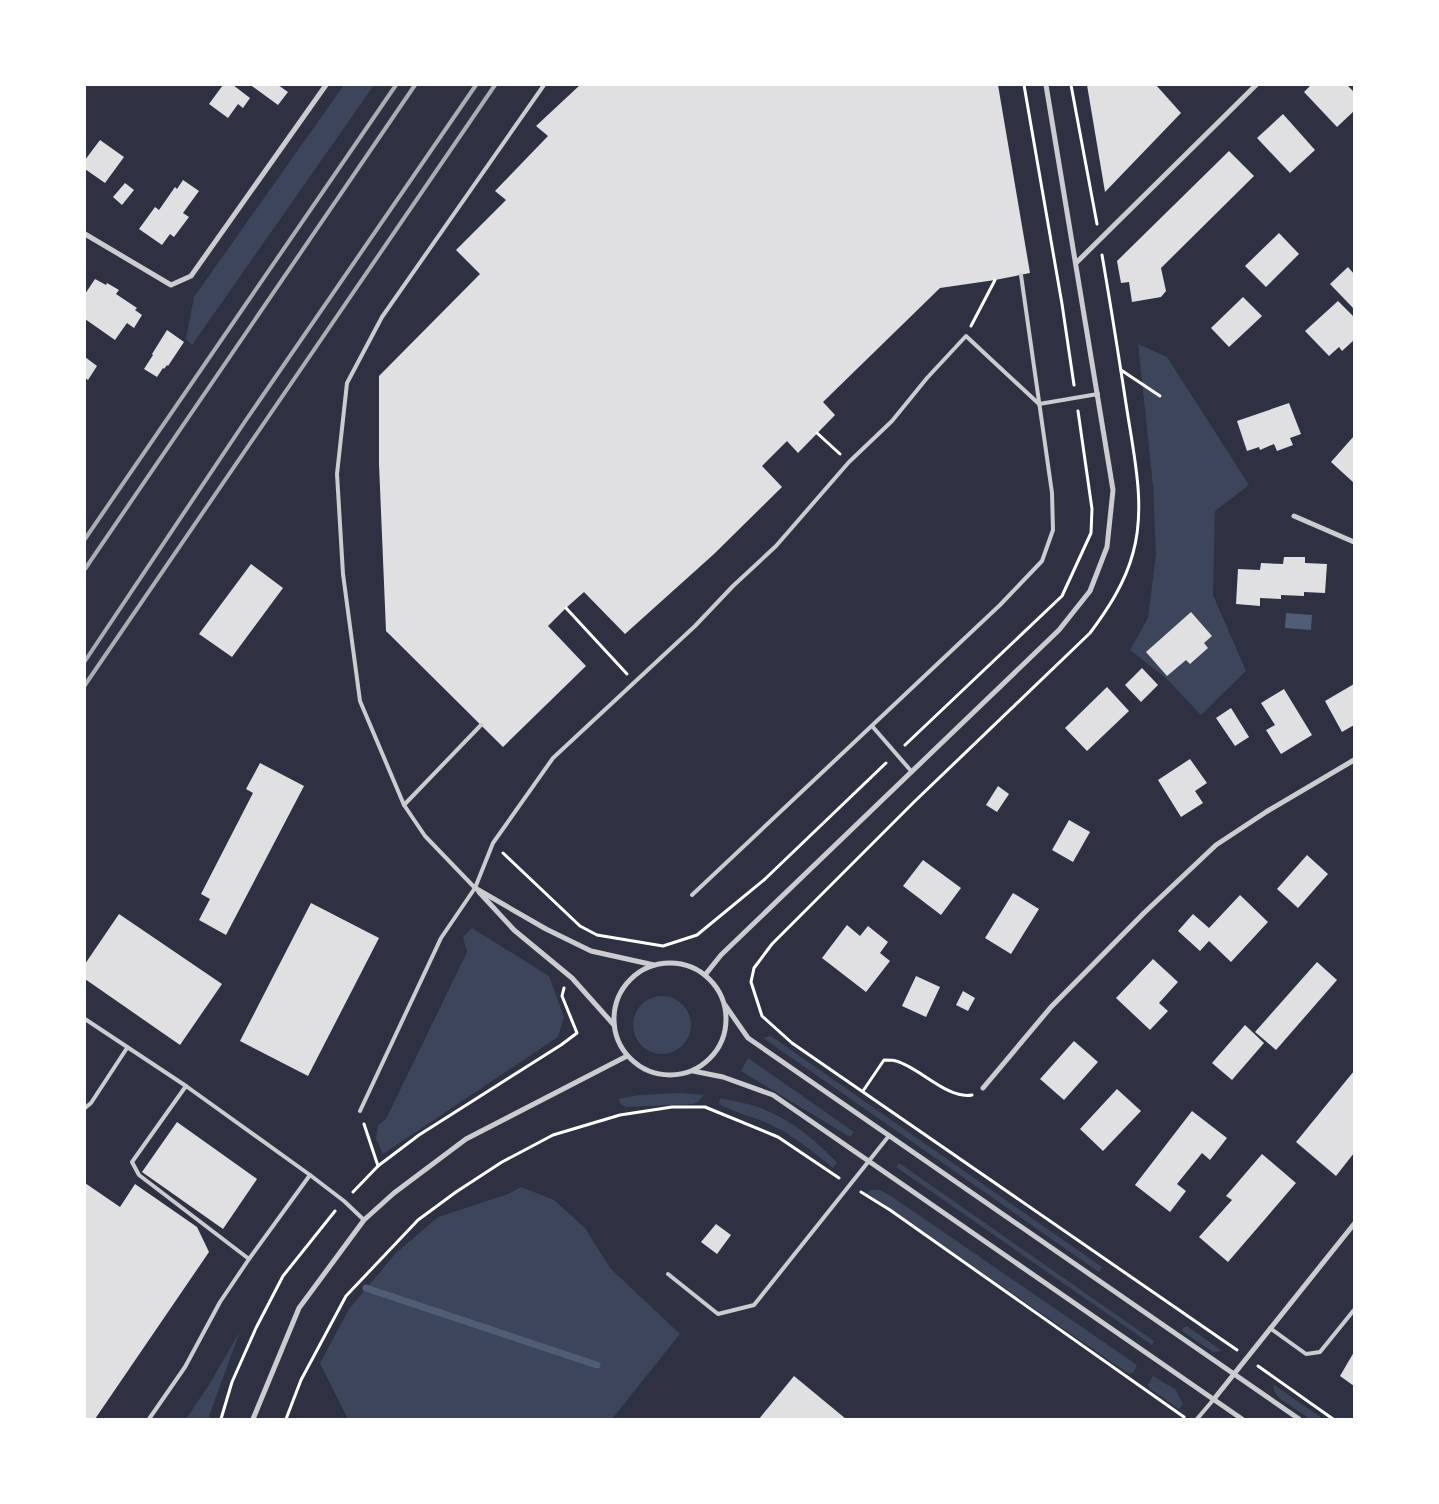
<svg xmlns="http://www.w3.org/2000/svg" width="1439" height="1504" font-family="Poppins,sans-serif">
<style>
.green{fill:#3c4559}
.water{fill:#4f5d75}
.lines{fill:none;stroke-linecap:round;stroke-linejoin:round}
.stream{stroke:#4f5d75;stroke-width:7}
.building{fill:#e0e0e3}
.path{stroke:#fff;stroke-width:3}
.service{stroke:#caccd0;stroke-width:4}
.minor{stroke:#caccd0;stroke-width:5}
.rail{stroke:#abadb3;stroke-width:4}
</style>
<rect width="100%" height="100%" fill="#2d3142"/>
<g class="green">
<polygon points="344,85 374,85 192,345 186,339 194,297"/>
<polygon points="1138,344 1167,357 1249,485 1215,511 1213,595 1246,671 1201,715 1167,679 1130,650 1148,618 1156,554 1153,486"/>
<polygon points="472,928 549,976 564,1017 558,1037 383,1154 376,1139 378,1125 386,1119 467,952 463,937"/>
<circle cx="662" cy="1025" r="29"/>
<polygon points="771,1036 1102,1267 1099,1272 763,1038"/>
<polygon points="748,1058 854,1132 850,1137 741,1071"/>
<polygon points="681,1093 704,1095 698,1102 693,1104 625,1107 621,1104 618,1099 639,1095"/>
<path d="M720,1098C733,1101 746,1103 758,1107C789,1118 815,1139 837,1163L833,1168C814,1153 795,1136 773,1126C755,1117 736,1113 719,1104Z"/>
<polygon points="899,1163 1154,1341 1152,1345 896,1167"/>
<polygon points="521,1187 554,1200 585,1228 610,1268 680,1334 612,1419 348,1419 320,1363 349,1309 396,1253 438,1217 508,1194"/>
<polygon points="871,1190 879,1190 891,1196 1137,1365 1134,1372 1129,1374 867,1193"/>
<polygon points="1187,1326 1222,1351 1213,1352 1182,1331 1183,1328"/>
<polygon points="240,1331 208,1419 186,1419 209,1385"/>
<polygon points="1153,1376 1176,1390 1183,1404 1179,1409 1149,1388 1148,1385"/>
<polygon points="1273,1384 1323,1419 1310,1419 1279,1398 1274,1391"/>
</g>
<polygon class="water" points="1286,613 1312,615 1311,630 1285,628"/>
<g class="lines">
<polyline class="stream" points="366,1288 597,1365"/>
</g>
<g class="building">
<polygon points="223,85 233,85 250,98 243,108 238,104 228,118 209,104"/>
<polygon points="253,85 278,85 288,92 278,105 252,86"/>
<polygon points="580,85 998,85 1030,273 995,280 940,288 823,402 835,415 798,453 787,441 762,466 782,487 714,554 625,634 584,592 566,608 548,626 586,666 503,747 386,631 379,464 379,376 480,274 456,250 506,200 495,191 548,136 536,126"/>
<polygon points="1087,85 1156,85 1181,113 1105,192"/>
<polygon points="1311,85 1347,85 1354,92 1354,111 1337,127 1304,92"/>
<polygon points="1283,114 1315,150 1290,173 1257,138"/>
<polygon points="100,140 124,157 105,183 85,169 85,160"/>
<polygon points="1229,151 1254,176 1161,268 1166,291 1161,297 1132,302 1129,282 1121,283 1117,261"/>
<polygon points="183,180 199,191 183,213 189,217 174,237 170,234 162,245 139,229 155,207 159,210 175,187 177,189"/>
<polygon points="125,183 134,190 122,205 113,197"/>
<polygon points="1279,233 1299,254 1266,287 1245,266"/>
<polygon points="1348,267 1354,274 1354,309 1330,284"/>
<polygon points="95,279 106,285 107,283 119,290 116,294 137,308 135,310 142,315 134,328 127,323 115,340 85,319 85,294"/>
<polygon points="1243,297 1262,316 1229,347 1211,328"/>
<polygon points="1338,301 1354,317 1354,340 1342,351 1339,347 1329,356 1305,331"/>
<polygon points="167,330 184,342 168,366 167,365 164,369 163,368 157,377 144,369 153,355 152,354"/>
<polygon points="85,357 97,366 88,380 85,378"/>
<polygon points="1289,403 1301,434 1290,438 1293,445 1277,451 1274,444 1260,450 1259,447 1247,451 1237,421"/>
<polygon points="1354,436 1354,483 1331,462"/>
<polygon points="1284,557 1305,557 1305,563 1327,564 1325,593 1304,592 1304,596 1281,595 1281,599 1260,598 1260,606 1236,604 1238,569 1260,570 1261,563 1283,564"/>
<polygon points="251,564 283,588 232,657 199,634"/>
<polygon points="1191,612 1212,636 1204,643 1208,648 1190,664 1186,660 1167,676 1146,652"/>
<polygon points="1142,668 1158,685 1141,702 1125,685"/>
<polygon points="1354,684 1354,725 1342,732 1325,701"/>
<polygon points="1107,687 1129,711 1087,751 1065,728"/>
<polygon points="1284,689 1312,735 1281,754 1266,730 1275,725 1261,703"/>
<polygon points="1231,708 1249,737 1235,746 1216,718"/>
<polygon points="1190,759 1207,783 1195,791 1203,803 1181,817 1158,780"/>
<polygon points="260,763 304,786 226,935 199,920 210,899 201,894 253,793 246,789"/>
<polygon points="998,786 1009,794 997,812 986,805"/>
<polygon points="1069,820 1090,832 1073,862 1052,850"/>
<polygon points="1307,855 1328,874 1298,908 1277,889"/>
<polygon points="923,860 961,888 941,915 903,886"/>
<polygon points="1013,893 1039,909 1011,954 985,938"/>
<polygon points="1240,895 1268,922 1231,962 1209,941 1200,951 1178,931 1193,914 1209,928"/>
<polygon points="311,903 379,938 308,1076 240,1041"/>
<polygon points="119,914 222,984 180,1045 85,979 85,964"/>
<polygon points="847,925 860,936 868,926 888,942 880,953 890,961 866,992 822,958"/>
<polygon points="1153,959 1178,982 1159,1003 1168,1011 1150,1030 1116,998"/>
<polygon points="1317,962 1337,980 1276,1050 1255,1032"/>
<polygon points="916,976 940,987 926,1017 902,1006"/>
<polygon points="963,991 975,998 968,1011 956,1005"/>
<polygon points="1245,1025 1264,1043 1232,1080 1212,1063"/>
<polygon points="1074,1041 1098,1062 1064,1100 1040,1079"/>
<polygon points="1354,1071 1354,1153 1336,1176 1296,1142"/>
<polygon points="1117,1089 1141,1111 1103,1151 1080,1129"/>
<polygon points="1192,1111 1227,1138 1210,1160 1202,1153 1177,1184 1186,1191 1170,1212 1135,1185"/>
<polygon points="177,1122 257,1179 223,1229 142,1172"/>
<polygon points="1262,1154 1296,1183 1228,1262 1199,1237 1232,1200 1226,1196"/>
<polygon points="85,1183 120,1207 135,1184 197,1227 209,1252 95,1419 85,1419"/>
<polygon points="716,1224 731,1235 717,1254 701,1242"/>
<polygon points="1354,1352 1354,1386 1340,1376"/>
<polygon points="794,1376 846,1419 759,1419"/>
</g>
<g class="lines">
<g class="path">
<polyline points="1024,85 1062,304 1074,385"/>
<polyline points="1071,85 1097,224"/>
<path d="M1102,255C1111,307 1119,358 1127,410C1134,456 1146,507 1133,553C1125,583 1108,609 1090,633L914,802L772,944L754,968L751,982L762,1016L792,1043L1237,1350"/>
<polyline points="971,326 995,280"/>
<polyline points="1121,370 1160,396"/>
<polyline points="817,433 840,454"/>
<polyline points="566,608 627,674"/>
<polyline points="905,745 1062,596 1091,533 1092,509 1078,411"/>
<polyline points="503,853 580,926 597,935 663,946 697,935 765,879 886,763"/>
<path d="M863,1091L884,1060C888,1060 893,1060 896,1061C919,1067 948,1100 972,1095"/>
<polyline points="364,1124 378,1166"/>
<polyline points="353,1192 378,1166 419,1135 561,1045 577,1033 562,996 564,988"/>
<polyline points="861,1192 890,1210 1184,1417"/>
<polyline points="1258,1366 1333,1419"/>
<polyline points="221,1419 232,1382 256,1328 283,1276 335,1211"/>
<polyline points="286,1419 301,1380 346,1296 418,1220 456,1192 502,1162 553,1135 620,1115 672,1107 705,1107 778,1137 839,1178"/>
</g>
<g class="service">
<polyline points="872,726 912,772"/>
<polyline points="404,805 481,725"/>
<polyline points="475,888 425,836 404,805 360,701 343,574 337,474 347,383 382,317 544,85"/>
<polyline points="692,895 1000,605 1042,561 1053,530 1052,493 1021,275"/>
<polyline points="85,1019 186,1086 310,1175 344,1201 364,1220"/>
<polyline points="186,1086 132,1162 139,1175 249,1259"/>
<polyline points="85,1108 91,1103 127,1048"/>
<polyline points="360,1111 441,938 475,888 493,843 553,758 695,626 733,586 776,546 849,462 892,421 927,378 966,336 1039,404 1098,394"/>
<polyline points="668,1274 718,1314 754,1305 888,1137"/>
<polyline points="1270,1328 1306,1354 1320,1352 1354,1310"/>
<polyline points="149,1419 185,1367 220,1302 249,1259 310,1175"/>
<polyline points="1197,1419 1214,1399"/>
</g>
<g class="minor">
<polyline points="85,234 171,285 191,276 326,85"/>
<polyline points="1076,263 1256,85"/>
<polyline points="1294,516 1354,542"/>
<polyline points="475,888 546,929 591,951 654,965"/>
<polyline points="479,892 514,930 572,978 614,1025"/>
<circle cx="670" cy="1019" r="56"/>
<polyline points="705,975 721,955 1059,630 1090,591 1107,547 1113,490 1046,85"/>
<polyline points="725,1005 748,1038 1299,1419"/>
<polyline points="693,1071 723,1077 773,1095 1242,1419"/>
<polyline points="983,1088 1051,1007 1144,913 1216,845 1266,812 1354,760"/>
<polyline points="1214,1399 1354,1224"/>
<polyline points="253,1419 299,1308 364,1220 394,1193 466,1139 627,1056"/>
</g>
<g class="rail">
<polyline points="85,539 396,85"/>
<polyline points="85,569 415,85"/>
<polyline points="85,661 246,420 476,85"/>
<polyline points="85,685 495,85"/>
</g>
</g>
<rect width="1439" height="1504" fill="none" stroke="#ffffff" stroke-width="172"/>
</svg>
